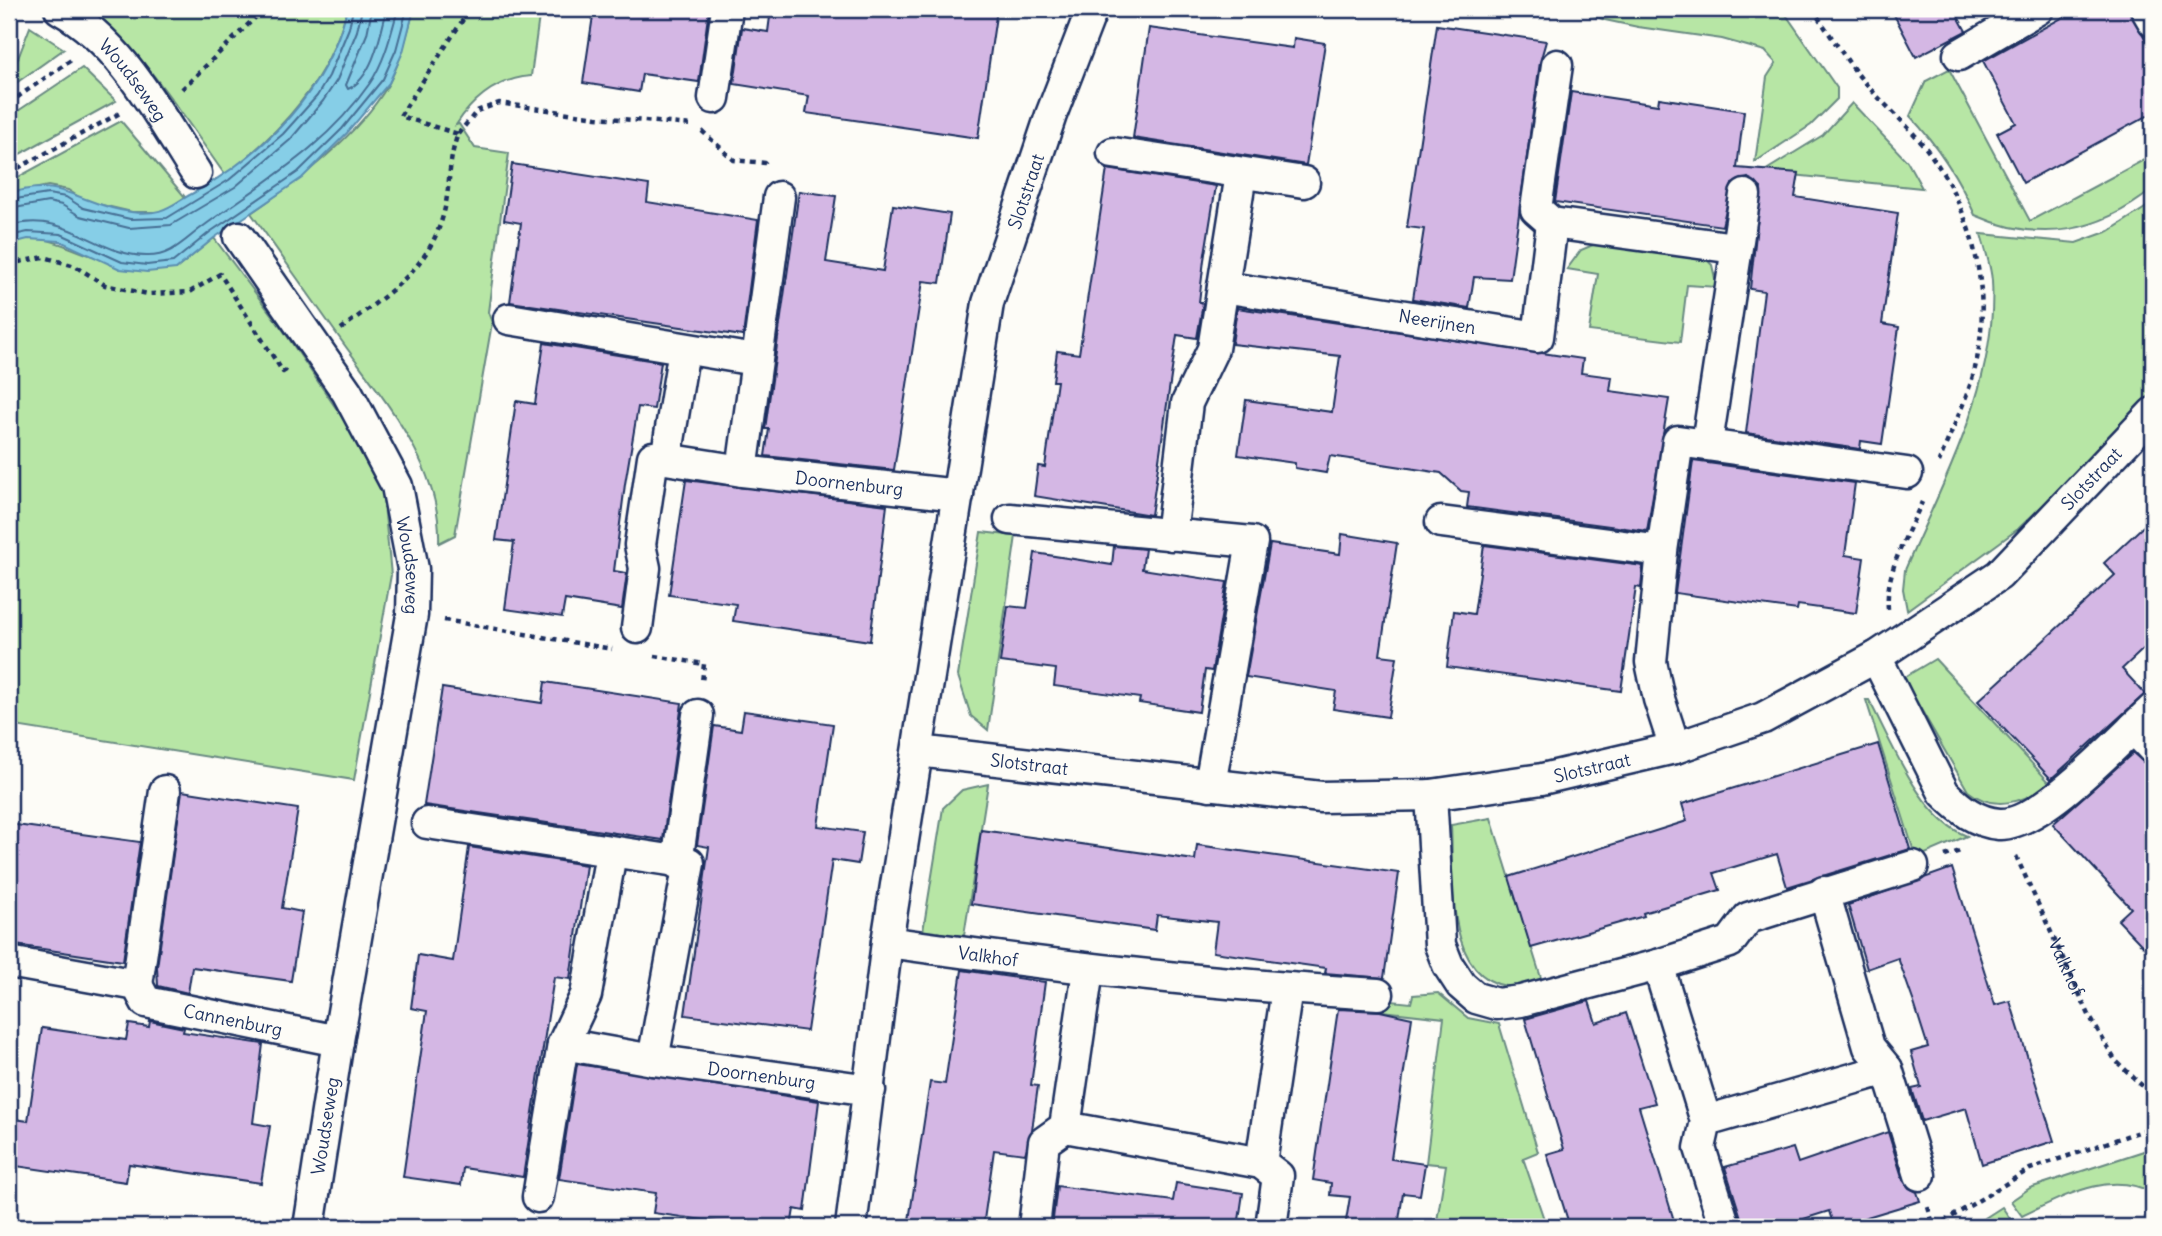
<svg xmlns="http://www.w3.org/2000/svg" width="2162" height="1236" font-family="Delius,sans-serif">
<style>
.green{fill:#b7e6a5;stroke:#698a82;stroke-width:2}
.water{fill:#86cee7;stroke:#5b8eb0;stroke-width:2}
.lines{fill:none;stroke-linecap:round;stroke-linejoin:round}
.shore{stroke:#466f95;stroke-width:2}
.building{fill:#d4b7e4;stroke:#1b2f5e;stroke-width:2}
.minor-casing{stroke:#1b2f5e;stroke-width:35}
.path{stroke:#1b2f5e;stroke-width:4.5;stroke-dasharray:5 5;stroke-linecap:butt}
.minor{stroke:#fdfcf7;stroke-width:30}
.labels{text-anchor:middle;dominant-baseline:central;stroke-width:6;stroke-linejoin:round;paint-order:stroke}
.street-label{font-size:18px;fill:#1b2f5e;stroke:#fdfcf7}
</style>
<rect width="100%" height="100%" fill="#fdfcf7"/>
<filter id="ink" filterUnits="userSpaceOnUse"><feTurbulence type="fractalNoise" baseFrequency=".0143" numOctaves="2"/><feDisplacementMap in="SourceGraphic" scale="14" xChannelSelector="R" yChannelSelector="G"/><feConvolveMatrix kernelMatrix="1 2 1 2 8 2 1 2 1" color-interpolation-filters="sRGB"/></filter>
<g filter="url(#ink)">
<g class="green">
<path d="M89,9H347C329,80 282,131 225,175C184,118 144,52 89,9Z"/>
<path d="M414,9H540L531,76C498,79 474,97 456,125L459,124L475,148L509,153L488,312L492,323L455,535L439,543C442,466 383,399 341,340C311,298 281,255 251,213C299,180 358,136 388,85C401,61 407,35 414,9Z"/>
<polygon points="1577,9 1782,9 1837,88 1837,99 1811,125 1755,162 1767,77 1776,63 1765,51 1722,39 1638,27 1605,20"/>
<polygon points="30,27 64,49 9,88 9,82"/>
<polygon points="82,68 116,101 9,160 9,117"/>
<path d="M1949,69L2030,221L2153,155V189C2098,233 2040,244 1975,215C1958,176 1938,146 1910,116L1926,81Z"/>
<polygon points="1852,103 1907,161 1922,188 1763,172 1823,135"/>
<polygon points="121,121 185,197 163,212 132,212 85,201 68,190 48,186 9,194 9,182"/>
<path d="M2153,203V390L2135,416L2018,529L1907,610L1903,589L1905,570C1944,479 1998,383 1992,281C1991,266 1985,249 1981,234L2076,243L2109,231Z"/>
<path d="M214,238L283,330L361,445L383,494L391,575L354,780L9,725V244C42,228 68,250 99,258C123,265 151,265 176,269Z"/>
<polygon points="1600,242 1706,259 1712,265 1717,287 1687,285 1680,342 1589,331 1598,274 1567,269 1581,250"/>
<polygon points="981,532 1016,536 988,730 971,716 958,676"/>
<path d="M1935,659L2051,784C2025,801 1995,813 1968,791L1903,678Z"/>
<path d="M1866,700H1869C1892,743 1920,818 1967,836L1916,858Z"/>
<polygon points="988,784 964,936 923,931 943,808 962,790"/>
<path d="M1491,818L1542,981C1534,983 1524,987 1516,987C1442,985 1454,876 1451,825Z"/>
<polygon points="1438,993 1468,1018 1499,1024 1538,1152 1523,1158 1546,1225 1436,1227 1446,1165 1426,1163 1444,1018 1382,1011 1382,1000 1411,1003 1413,995"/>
<path d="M2153,1148V1193C2109,1169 2063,1197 2022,1216L2011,1201L2030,1188Z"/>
<polygon points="2002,1207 2016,1227 1971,1227"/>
</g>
<path class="water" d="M347,9H414L403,52L389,83L347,133L302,178L214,238L176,269L147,272L120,269L60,241L28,239L9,244V194C61,175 82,206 131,212C163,216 169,206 195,192C266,152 327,91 347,9Z"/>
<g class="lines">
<g class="shore">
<path d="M372,9L367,34L346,85L348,89C373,78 381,33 387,9"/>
<polyline points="9,200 48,194 66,197 83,208 130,219 167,218 229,180 283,134 317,96 329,76 349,28 353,9"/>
<polyline points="9,209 48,202 62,205 80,216 129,228 171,225 235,187 290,140 323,101 337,80 357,31 362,9"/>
<path d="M9,226C66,209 96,255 146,256C172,257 185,239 205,225C265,181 326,147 370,83C385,61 391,34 398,9"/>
<polyline points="9,236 28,232 61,234 122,262 147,265 173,262 210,232 298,172 342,129 383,79 396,50 407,9"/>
</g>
</g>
<g class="building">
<polygon points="594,9 709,9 699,82 642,74 639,92 583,83"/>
<polygon points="771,9 997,9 978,138 806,113 809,96 734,84 742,28 768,32"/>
<polygon points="1891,9 1954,9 1966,31 1916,57"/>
<polygon points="2078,9 2129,9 2153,53 2153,113 2023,183 1997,133 2016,123 1983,61"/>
<polygon points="1437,25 1546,41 1540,62 1510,279 1474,277 1469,308 1413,299 1424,229 1407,227"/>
<polygon points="1149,28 1293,48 1294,38 1325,43 1306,165 1133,138"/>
<polygon points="1571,92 1658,105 1659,98 1744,111 1737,168 1799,173 1795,197 1898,213 1882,324 1899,327 1882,444 1861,441 1860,449 1746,433 1764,291 1750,289 1761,188 1748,178 1732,184 1722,226 1555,202"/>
<polygon points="512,164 649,185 647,202 758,220 743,336 510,302 521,223 504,220"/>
<polygon points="1107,169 1216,186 1204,260 1199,302 1203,303 1197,338 1177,335 1151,515 1034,496 1038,466 1045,467 1057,381 1053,381 1057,351 1079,354"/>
<polygon points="799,191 836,196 826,262 883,271 893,205 950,214 940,283 923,281 894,470 765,456 769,429 765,429"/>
<polygon points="1237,308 1583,359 1581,373 1612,377 1610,391 1669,399 1647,531 1467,507 1469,492 1461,491 1441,473 1330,456 1326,473 1295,468 1295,463 1238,455 1246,400 1332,412 1340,356 1232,344"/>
<polygon points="544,343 661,362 654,409 638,407 625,484 614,571 627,573 622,609 565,600 562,617 505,609 514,542 496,540 516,401 535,404"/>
<polygon points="1693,461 1855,483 1845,555 1864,558 1856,613 1798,605 1797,610 1675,593"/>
<polygon points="686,480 887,505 870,641 733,621 736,604 669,595"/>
<polygon points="2153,517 2153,640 2122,669 2145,694 2051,779 1978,701 2115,575 2104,563"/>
<polygon points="1342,534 1397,543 1380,655 1397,657 1388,717 1333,709 1336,691 1246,677 1270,544 1340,554"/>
<polygon points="1484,545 1643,566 1641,588 1636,587 1621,691 1447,667 1454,611 1474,614"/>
<polygon points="1114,546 1145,549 1142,569 1227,582 1212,671 1205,670 1199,712 1139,703 1140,698 1054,686 1056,669 1000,662 1008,606 1027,608 1035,553 1112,565"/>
<polygon points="545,682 682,703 663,840 424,805 442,688 542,703"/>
<polygon points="744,711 833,724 818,826 863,832 858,864 832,860 807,1031 685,1015 709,847 697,845 714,726 741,730"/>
<polygon points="1878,744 1910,849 1787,887 1777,854 1714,873 1720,890 1643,913 1644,916 1531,948 1509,877 1687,821 1682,804"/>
<polygon points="2133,753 2153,770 2153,957 2118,920 2131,908 2053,824"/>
<polygon points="182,791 298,809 282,908 302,912 291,981 192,967 188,993 158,986 157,967"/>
<polygon points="9,824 140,842 123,961 9,944"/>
<polygon points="981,830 1195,860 1197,845 1399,873 1384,978 1325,973 1326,968 1213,952 1217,922 1157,915 1155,930 971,904"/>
<polygon points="469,847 586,865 570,979 554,977 523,1177 463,1168 461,1185 403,1177 427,1011 411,1008 418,955 453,961"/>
<polygon points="1952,868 1995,1005 2010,1001 2054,1141 1982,1164 1966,1108 1922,1121 1912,1089 1921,1087 1911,1052 1928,1047 1914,1003 1898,958 1867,969 1848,905"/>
<polygon points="962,970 1045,982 1031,1085 1038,1086 1032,1130 1025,1154 994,1150 983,1227 908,1227 930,1082 945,1084"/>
<polygon points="1589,1001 1596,1023 1626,1013 1655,1103 1639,1107 1676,1227 1570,1227 1547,1154 1564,1149 1525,1019"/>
<polygon points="1338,1009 1380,1011 1412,1018 1391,1159 1425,1164 1420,1195 1403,1193 1398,1227 1345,1227 1350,1197 1330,1195 1331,1183 1313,1180"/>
<polygon points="150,1021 184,1028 183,1032 263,1044 253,1123 270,1126 261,1183 129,1164 126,1182 9,1165 9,1118 28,1121 42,1028 126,1040 129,1024 149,1027"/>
<polygon points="577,1064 819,1101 805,1211 794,1209 791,1227 753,1227 653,1213 656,1193 559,1179"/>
<polygon points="1888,1132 1903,1180 1909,1188 1917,1192 1920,1201 1834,1227 1829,1211 1778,1227 1744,1227 1725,1167 1793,1148 1798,1163"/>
<polygon points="1176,1183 1243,1193 1238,1227 1052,1227 1057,1186 1173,1201"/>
</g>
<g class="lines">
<defs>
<g id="minor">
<path id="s2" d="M60,9C123,44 158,114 196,173"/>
<polyline points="2146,9 2153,21"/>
<polyline points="1959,55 2038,9"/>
<polyline points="1557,65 1536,209 1552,223 1735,248"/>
<polyline points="714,98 727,9"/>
<polyline points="1113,153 1304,182"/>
<path id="s3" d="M239,237L347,392L397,486L413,569L412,615L338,1041L309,1227"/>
<path id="s4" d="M1223,287L1538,337L1552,223"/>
<polyline points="509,319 755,360"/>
<polyline points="1707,443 1745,195"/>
<polyline points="666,459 684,349"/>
<polyline points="742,471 779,197"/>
<polyline points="1010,519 1252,542 1210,785"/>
<polyline points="1441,522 1662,551"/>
<polyline points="1171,535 1187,403 1213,349 1241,174"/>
<path id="s5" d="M637,628L645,568L640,545L653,457L742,471L958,495"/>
<path d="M1876,657L1944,793C1960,809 1976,822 1999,824C2040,827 2122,737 2153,709"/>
<polyline points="2133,728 2153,749"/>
<polyline points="1675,748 1659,699 1651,662 1662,551 1678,441 1907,473"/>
<path id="s6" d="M918,751L1321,797L1431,795L1542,779L1675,748L1763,718L1876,657L1999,575L2153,413"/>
<polyline points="1431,795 1440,945 1448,965 1461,985 1476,998 1497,1004 1521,1001 1658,965 1730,942 1748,918 1913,866"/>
<polyline points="427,823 689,863 653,1060"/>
<polyline points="677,863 698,715"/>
<polyline points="1824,892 1869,1047 1887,1069 1920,1175"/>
<path id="s7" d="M887,942C1051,965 1213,985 1378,994"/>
<path id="s8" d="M9,962L137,985L146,1002L338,1041"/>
<polyline points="1658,965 1706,1121 1700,1148 1725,1227"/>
<polyline points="137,985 165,791"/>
<path id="s9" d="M563,1044L653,1060L870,1090"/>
<polyline points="1706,1121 1887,1069"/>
<polyline points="1065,1127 1261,1163 1278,1176 1271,1227"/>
<polyline points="1261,1163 1287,989"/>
<polyline points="538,1197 563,1044 586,995 611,853"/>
<path id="s10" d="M851,1227L887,942L988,303L1051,115L1092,9"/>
<polyline points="1034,1227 1044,1142 1065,1127 1088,970"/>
</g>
</defs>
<use href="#minor" class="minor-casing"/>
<g class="path">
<path d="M1812,9C1830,33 1845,60 1865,83C1887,108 1914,130 1933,158C1976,219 1993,300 1974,372C1966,402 1950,433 1939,462"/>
<polyline points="182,89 264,9"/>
<polyline points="9,103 74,58"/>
<polyline points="702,131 734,160 765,163 766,167"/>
<polyline points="458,134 477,111 499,103 597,117 692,125"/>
<polyline points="9,173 120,113"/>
<polyline points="9,264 44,257 75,266 105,285 148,294 190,292 220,274 283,372 289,368"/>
<path d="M341,329C383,297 426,272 442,219C451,191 447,162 458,134L400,116L470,9"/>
<path d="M1888,609C1885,571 1907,536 1922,502"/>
<polyline points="444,620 612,649"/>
<polyline points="655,656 704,664 702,682"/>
<polyline points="1945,856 1963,850"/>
<path id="s1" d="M2016,856L2090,1017L2115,1060L2153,1096"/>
<polyline points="1928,1207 1934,1227"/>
<polyline points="1935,1227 2030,1169 2153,1127"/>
</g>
<use href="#minor" class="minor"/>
</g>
</g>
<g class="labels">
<g class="street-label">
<text stroke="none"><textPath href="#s2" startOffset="103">Woudseweg</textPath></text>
<text stroke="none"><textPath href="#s10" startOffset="1052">Slotstraat</textPath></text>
<text stroke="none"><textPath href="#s4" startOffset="217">Neerijnen</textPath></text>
<text stroke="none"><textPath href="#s6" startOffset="1267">Slotstraat</textPath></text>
<text stroke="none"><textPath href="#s5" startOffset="371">Doornenburg</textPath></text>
<text stroke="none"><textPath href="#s3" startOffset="376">Woudseweg</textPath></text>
<text stroke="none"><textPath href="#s6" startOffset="112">Slotstraat</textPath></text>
<text stroke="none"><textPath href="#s6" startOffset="679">Slotstraat</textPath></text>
<text stroke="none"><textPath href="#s7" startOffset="102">Valkhof</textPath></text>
<text stroke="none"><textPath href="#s1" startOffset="122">Valkhof</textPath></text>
<text stroke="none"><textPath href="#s8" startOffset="238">Cannenburg</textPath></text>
<text stroke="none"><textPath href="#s9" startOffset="201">Doornenburg</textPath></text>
<text transform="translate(325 1126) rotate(-81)">Woudseweg</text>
</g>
</g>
<rect width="2162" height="1236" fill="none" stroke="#fdfcf7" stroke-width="35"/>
<rect x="18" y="18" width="2127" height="1201" fill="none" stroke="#1b2f5e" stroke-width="2.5" filter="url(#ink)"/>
</svg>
